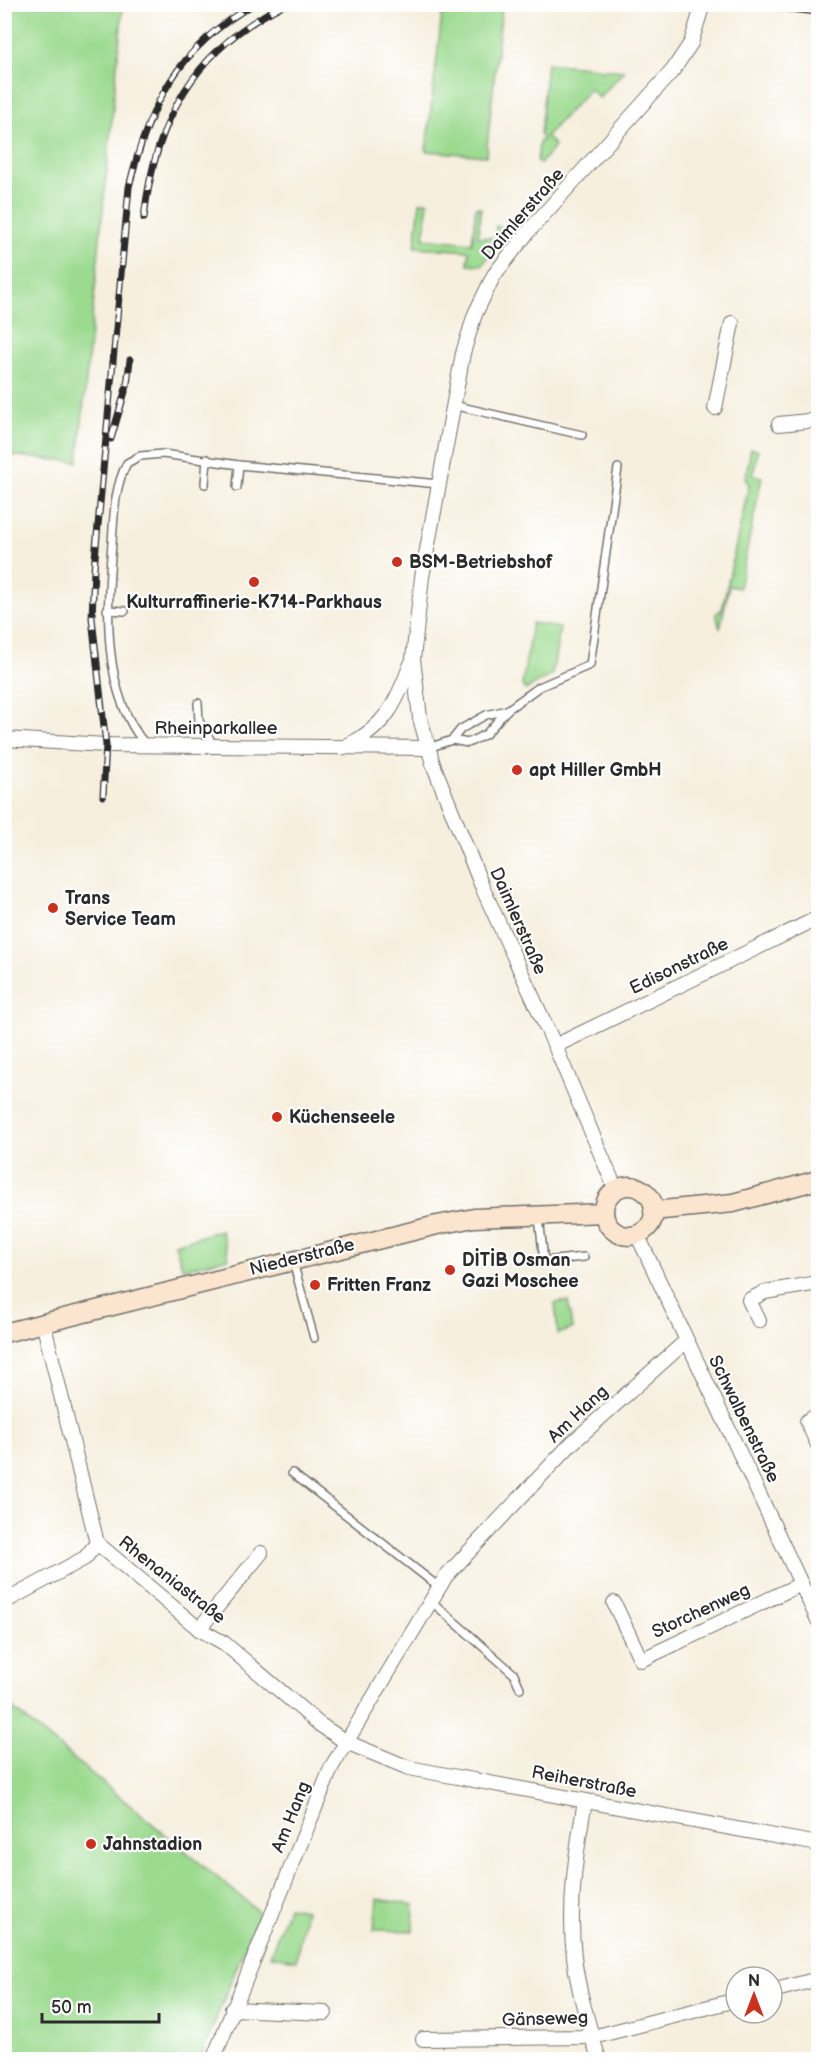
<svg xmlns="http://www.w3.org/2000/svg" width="823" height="2064" font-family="'Balsamiq Sans',sans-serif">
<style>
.green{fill:#9bda8f;stroke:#63825d;stroke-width:1.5}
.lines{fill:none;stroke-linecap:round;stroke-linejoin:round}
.lane-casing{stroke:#72706a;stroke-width:10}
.street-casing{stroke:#72706a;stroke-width:16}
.secondary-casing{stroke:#72706a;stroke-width:21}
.lane{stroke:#fff;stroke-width:7}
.street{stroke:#fff;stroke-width:14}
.secondary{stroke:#fbe5cf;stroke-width:18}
.rail-casing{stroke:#2b2b2b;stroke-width:7}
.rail{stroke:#fff;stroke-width:4.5;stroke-dasharray:14;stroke-linecap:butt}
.poi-dot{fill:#c8321e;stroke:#fff;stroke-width:2}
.labels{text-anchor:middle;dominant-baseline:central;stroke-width:4.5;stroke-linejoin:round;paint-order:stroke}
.street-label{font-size:18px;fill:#2b2b2b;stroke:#fff}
.poi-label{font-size:18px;font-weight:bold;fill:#2b2b2b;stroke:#fff;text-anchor:start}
</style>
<rect width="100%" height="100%" fill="#fff"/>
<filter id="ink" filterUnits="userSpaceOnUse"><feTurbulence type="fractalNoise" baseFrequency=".0167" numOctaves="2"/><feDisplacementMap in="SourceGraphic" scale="12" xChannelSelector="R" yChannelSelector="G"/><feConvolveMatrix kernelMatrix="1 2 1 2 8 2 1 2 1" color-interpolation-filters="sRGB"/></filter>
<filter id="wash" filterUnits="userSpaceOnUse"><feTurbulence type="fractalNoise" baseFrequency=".008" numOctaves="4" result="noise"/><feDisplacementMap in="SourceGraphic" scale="24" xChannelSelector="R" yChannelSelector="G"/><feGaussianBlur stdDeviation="1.35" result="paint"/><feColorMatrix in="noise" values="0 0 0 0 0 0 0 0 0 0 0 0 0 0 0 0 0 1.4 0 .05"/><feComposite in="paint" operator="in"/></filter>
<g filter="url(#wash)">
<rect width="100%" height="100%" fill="#f6efde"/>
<g class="green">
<polygon points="4,5 123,5 78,462 5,455 4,134 12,48 5,47"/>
<polygon points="443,5 502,5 486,156 426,151"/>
<polygon points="547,63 597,68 600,71 604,69 624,71 599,98 590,89 546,136 555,146 540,164 537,162 539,142 543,139 540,135"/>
<polygon points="420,202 428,202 424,238 472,243 476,207 481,208 478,237 495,238 496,226 510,229 482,265 468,264 469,251 415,247"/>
<polygon points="751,449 758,450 753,475 762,477 739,588 729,586 720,629 716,614 722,609 749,485 745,478"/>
<polygon points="532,623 560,628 552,675 525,690 522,685"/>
<polygon points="221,1230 229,1258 183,1269 175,1244"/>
<polygon points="568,1301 572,1329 558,1334 555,1303"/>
<polygon points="5,1702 259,1912 200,2059 7,2060 5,2057"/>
<polygon points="377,1899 414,1905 413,1931 374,1930"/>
<polygon points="288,1907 306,1910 296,1960 270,1956"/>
</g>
</g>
<g filter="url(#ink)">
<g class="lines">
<defs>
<g id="lane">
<polyline points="453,405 582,435"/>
<polyline points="205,484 207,459"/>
<polyline points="237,487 239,465"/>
<polyline points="107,610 125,611"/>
<polyline points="198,703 199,721 214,746"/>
<polyline points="452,740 468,743 486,734 507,710 539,687 590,665 618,468"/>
<path d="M146,745C101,693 107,607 112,543C114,516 114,488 127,463L140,456L163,454L239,465L439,484"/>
<polyline points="428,748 452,740 461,729 486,715 507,710"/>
<polyline points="539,1218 544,1261 584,1257"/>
<polyline points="293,1262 314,1338"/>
<polyline points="292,1473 439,1587"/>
<polyline points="431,1601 514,1674 520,1688"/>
</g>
<g id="street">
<polyline points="715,408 732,323"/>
<polyline points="779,424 818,420"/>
<polyline points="4,739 106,745 428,748"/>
<path d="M348,745C386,727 397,701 411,664"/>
<polyline points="555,1046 818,918"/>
<polyline points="616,1190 555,1046 483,889 433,764 420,718 413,659 422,577 463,353 475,314 494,275 528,232 673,70 691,43 703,4"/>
<polyline points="637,1234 818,1620"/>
<polyline points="759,1321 749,1300 765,1292 818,1283"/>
<polyline points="43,1322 97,1543 199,1629 224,1643 319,1724 346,1742 409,1768 818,1844"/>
<polyline points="818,1415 807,1421 818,1445"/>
<polyline points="4,1602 85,1558 97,1543"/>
<polyline points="614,1603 641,1660 801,1584"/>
<polyline points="199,1629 261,1553"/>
<path d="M585,1801C576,1853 568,1904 574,1957C578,1991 589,2026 599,2060"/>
<polyline points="772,1991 818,1979"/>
<polyline points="232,2009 325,2013"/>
<polyline points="423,2039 593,2037 736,2000"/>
<polyline points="213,2060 332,1766 446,1576 571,1444 686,1341"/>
</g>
<g id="secondary">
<circle cx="629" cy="1211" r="25"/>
<polyline points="653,1211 733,1203 818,1180"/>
<polyline points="4,1333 437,1225 474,1218 604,1213"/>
</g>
</defs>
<use href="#lane" class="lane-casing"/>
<use href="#street" class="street-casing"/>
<use href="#secondary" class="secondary-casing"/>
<use href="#lane" class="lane"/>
<use href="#street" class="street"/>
<use href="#secondary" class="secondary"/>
<defs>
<g id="rail">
<polyline points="744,4 818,12"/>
<path d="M144,218C155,120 194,49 285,4"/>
<polyline points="111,439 127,385 130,360"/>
<path d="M103,796L106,745L92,618L94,569L129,187C149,104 178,48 254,4"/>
</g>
</defs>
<use href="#rail" class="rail-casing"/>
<use href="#rail" class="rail"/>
</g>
</g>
<g class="poi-dot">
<circle cx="397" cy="562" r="6"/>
<circle cx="254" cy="582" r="6"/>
<circle cx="517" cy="770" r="6"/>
<circle cx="53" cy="908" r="6"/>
<circle cx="277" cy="1117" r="6"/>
<circle cx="450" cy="1270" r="6"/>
<circle cx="315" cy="1285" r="6"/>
<circle cx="91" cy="1844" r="6"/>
</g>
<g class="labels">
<g class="street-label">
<text transform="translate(523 214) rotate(-49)">Daimlerstraße</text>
<text x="216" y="728">Rheinparkallee</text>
<text transform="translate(518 921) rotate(66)">Daimlerstraße</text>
<text transform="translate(679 966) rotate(-26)">Edisonstraße</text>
<text transform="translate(302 1257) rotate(-14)">Niederstraße</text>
<text transform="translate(578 1414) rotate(-43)">Am Hang</text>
<text transform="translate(744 1419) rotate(64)">Schwalbenstraße</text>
<text transform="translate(172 1580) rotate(38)">Rhenaniastraße</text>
<text transform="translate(701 1611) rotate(-25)">Storchenweg</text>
<text transform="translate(584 1782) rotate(11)">Reiherstraße</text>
<text transform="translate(291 1817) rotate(-68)">Am Hang</text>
<text transform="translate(545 2019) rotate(-2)">Gänseweg</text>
</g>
<g class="poi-label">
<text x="409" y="562">BSM-Betriebshof</text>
<text x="254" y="602" text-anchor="middle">Kulturraffinerie-K714-Parkhaus</text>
<text x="529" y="770">apt Hiller GmbH</text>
<text x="65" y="898">Trans<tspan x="65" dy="21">Service Team</tspan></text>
<text x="289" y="1117">Küchenseele</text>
<text x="462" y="1260">DİTİB Osman<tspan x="462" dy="21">Gazi Moschee</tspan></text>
<text x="327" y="1285">Fritten Franz</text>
<text x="103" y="1844">Jahnstadion</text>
</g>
</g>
<rect width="823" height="2064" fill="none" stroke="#fff" stroke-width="24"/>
<g transform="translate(754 1995)"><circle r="28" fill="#ffffff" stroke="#aaaaaa" stroke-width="1.5"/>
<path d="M0-4.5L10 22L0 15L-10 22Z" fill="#c8321e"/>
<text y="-9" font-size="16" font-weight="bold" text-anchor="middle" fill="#2b2b2b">N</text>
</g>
<path d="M42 2013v9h117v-9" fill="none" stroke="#2b2b2b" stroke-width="3"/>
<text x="51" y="2013" font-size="18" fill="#2b2b2b" stroke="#ffffff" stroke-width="4.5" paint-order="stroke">50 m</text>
</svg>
